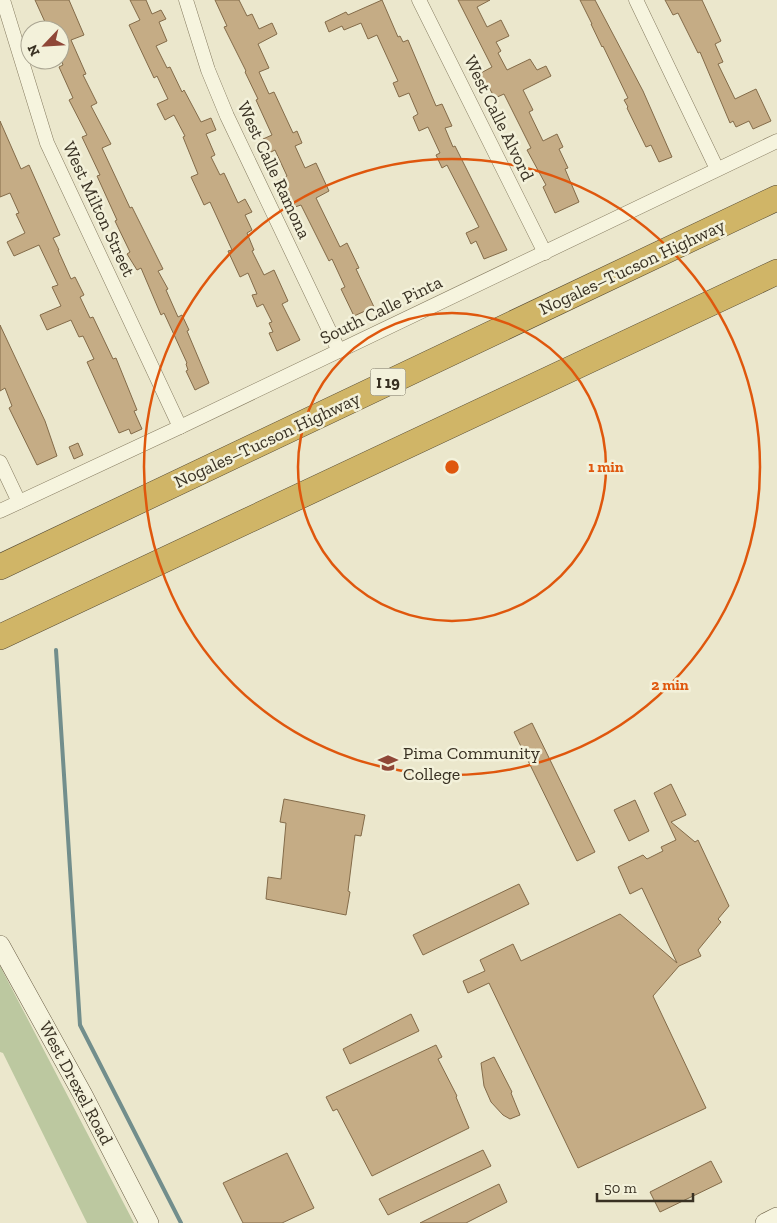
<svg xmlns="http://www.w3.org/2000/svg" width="777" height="1223" font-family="'Zilla Slab',serif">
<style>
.green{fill:#bcc8a0}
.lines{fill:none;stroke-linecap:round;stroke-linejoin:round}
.stream{stroke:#728e8c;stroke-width:4}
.building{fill:#c5ac85;stroke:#836b49}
.street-casing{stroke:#867c61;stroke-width:15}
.secondary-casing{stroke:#695d44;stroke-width:20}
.highway-casing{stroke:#554a34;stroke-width:26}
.street{stroke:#f6f4de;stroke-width:14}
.secondary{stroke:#f6f4de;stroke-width:19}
.highway{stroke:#d0b567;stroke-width:25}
.ring{fill:none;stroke:#df570d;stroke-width:2.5}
.labels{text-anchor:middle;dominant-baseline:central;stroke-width:5;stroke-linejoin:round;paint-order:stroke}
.shield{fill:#f3f1da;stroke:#716b5a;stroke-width:1}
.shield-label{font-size:16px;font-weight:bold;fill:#393123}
.street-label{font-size:18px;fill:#393123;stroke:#f3f1da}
.poi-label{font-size:18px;fill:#393123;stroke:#f3f1da;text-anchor:start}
.centre{fill:#df570d;stroke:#f3f1da;stroke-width:2.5}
.ring-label{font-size:15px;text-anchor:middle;font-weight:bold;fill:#df570d;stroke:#f3f1da;stroke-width:5;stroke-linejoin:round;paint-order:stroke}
</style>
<rect width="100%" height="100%" fill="#ebe7cc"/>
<polygon class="green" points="0,966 134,1223 87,1223 3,1053 0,1052"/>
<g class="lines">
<polyline class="stream" points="56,650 80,1025 181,1223"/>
</g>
<g class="building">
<polygon points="35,0 69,0 84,35 71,40 86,74 83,75 97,103 91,106 111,144 102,148 130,208 132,207 163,269 158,271 168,289 166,290 178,317 182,315 189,330 187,331 209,383 195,390 186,371 188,370 186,364 187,363 164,313 161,315 141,268 137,270 127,254 130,252 115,221 117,220 97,176 100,175 82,137 87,135 69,100 73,98 59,67 63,65 60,57 60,30 27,30 45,22"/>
<polygon points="130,0 146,0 152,14 161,10 166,19 159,22 167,41 156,46 167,68 170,67 182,92 184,90 201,122 211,118 216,130 206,134 215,155 211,157 220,175 224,173 238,203 245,199 252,212 245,215 252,230 247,233 254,250 252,251 264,275 274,270 288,301 282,304 300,340 277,351 269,333 273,332 269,323 272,322 263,304 257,307 252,295 257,294 248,273 240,277 228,251 232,250 210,202 204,205 191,177 198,174 183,137 185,136 174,115 165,120 157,104 168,99 157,76 154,78 129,25 140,20"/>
<polygon points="215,0 239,0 247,16 252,14 259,29 272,23 277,34 258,44 269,68 259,72 269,94 274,92 293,133 297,131 302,143 295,146 305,168 316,163 329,191 316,198 340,247 347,243 359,268 356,269 374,307 354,316 341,289 345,287 332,259 329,261 301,205 295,207 294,203 289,207 277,181 287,176 275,150 269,153 263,139 272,135 256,100 258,99 245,72 246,71 224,27 227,26"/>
<polygon points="382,0 398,37 400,36 403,42 408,40 436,106 442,104 452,126 445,128 453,147 455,146 507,250 484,259 476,241 471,244 466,233 479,227 447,165 442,168 436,155 440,153 428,127 419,131 413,117 418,114 409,93 399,97 393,83 398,81 377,35 368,39 361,23 344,30 342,26 329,32 325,22 346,12 348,15"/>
<polygon points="458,0 490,0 477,7 487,27 501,20 509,36 496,42 501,51 498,53 507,70 530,59 537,70 546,66 551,76 523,90 533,110 529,112 543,141 557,134 563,147 559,149 568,168 565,169 579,202 555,213 543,187 546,185 527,150 531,148 504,94 495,98 488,86 486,87 479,74 492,67"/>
<polygon points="580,0 595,0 643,91 672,157 659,162 651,145 646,147 627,108 628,107 624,100 628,98 603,46 602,47 591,24 592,24"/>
<polygon points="665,0 702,0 721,41 715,44 723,62 718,64 735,99 756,89 771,121 753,129 749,121 736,127 733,121 730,123 700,52 698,53 678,13 673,15"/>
<polygon points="0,121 21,169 29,165 60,235 53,238 59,250 58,250 71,279 75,277 84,295 80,297 90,318 93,317 113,359 116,358 137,410 134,411 142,429 131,434 129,429 119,433 87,362 94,359 83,336 79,337 71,320 47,330 40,315 61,306 52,287 58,285 39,245 14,256 7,242 25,233 16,214 19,213 10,193 0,197"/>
<polygon points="0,325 45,421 57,456 37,465 9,408 12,406 5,388 0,391"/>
<polygon points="78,443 83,455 74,459 69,447"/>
<polygon points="532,723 595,852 577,861 514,732"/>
<polygon points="671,784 686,815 671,822 695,842 698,840 729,906 718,919 721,922 698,950 701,956 679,966 653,996 706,1108 578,1168 489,983 468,993 463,981 485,971 480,960 513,944 521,961 620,914 677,963 642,888 630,894 618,867 643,855 647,859 663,851 661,847 676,840 654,793"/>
<polygon points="284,799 365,815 361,836 355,835 348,891 350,892 346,915 266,899 268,877 281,879 286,823 280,822"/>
<polygon points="635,800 649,831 629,841 614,810"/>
<polygon points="519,884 529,904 423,955 413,935"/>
<polygon points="411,1014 419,1031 350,1064 343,1049"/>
<polygon points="436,1045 442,1057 438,1059 457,1096 456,1097 469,1128 372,1176 337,1109 333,1111 326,1097"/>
<polygon points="494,1057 512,1092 511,1093 520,1115 510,1119 503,1115 491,1102 484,1086 481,1063"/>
<polygon points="483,1150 491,1166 388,1215 379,1199"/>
<polygon points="287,1153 314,1208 282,1223 243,1223 223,1183"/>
<polygon points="711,1161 722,1182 660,1212 650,1192"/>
<polygon points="499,1184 507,1202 466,1223 420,1223"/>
</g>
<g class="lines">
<defs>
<g id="street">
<polyline points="3,0 47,143 180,427"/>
<polyline points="186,0 208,70 227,116 339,351"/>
<polyline points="419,0 545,253"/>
<polyline points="636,0 717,169"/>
<polyline points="0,462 19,502"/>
<polyline points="0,511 180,427 777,141"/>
</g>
<g id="secondary">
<polyline points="0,945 83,1095 149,1223"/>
<polyline points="765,1223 777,1217"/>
</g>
<g id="highway">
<polyline points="0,567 777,198"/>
<polyline points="0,637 777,272"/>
</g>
</defs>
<use href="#street" class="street-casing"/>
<use href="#secondary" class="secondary-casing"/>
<use href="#highway" class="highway-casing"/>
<use href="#street" class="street"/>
<use href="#secondary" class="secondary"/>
<use href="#highway" class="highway"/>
</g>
<g class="ring">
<circle cx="452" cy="467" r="154"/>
<circle cx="452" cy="467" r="308"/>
</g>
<defs>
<symbol id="university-bare" viewBox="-9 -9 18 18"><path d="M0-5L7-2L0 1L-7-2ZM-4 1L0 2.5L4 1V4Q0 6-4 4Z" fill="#8f4737" stroke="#f3f1da" stroke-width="2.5" paint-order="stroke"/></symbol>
</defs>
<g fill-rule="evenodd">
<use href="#university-bare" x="374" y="749" width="28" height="28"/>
</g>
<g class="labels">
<rect class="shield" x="370.5" y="368.5" width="35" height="27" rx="4"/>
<g class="shield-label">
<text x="388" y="382">I 19</text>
</g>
<g class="street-label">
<text transform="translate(499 118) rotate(64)">West Calle Alvord</text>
<text transform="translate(274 170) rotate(65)">West Calle Ramona</text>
<text transform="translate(99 209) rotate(65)">West Milton Street</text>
<text transform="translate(632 267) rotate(-25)">Nogales–Tucson Highway</text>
<text transform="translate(381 310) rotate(-26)">South Calle Pinta</text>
<text transform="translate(267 440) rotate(-25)">Nogales–Tucson Highway</text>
<text transform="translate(76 1083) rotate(62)">West Drexel Road</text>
</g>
<g class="poi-label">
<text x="403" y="753">Pima Community<tspan x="403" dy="21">College</tspan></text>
</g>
</g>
<circle cx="452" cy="467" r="8" class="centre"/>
<g class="ring-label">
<text x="606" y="472">1 min</text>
<text x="670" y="690">2 min</text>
</g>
<g transform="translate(45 45) rotate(245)"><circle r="24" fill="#f3f1da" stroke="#a9a491"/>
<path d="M0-4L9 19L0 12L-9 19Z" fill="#8f4737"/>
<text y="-8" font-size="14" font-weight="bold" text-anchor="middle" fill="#393123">N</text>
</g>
<path d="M597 1193v8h96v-8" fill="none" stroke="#393123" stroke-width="2.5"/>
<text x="604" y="1193" font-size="15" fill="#393123" stroke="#f3f1da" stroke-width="4" paint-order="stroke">50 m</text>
</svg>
